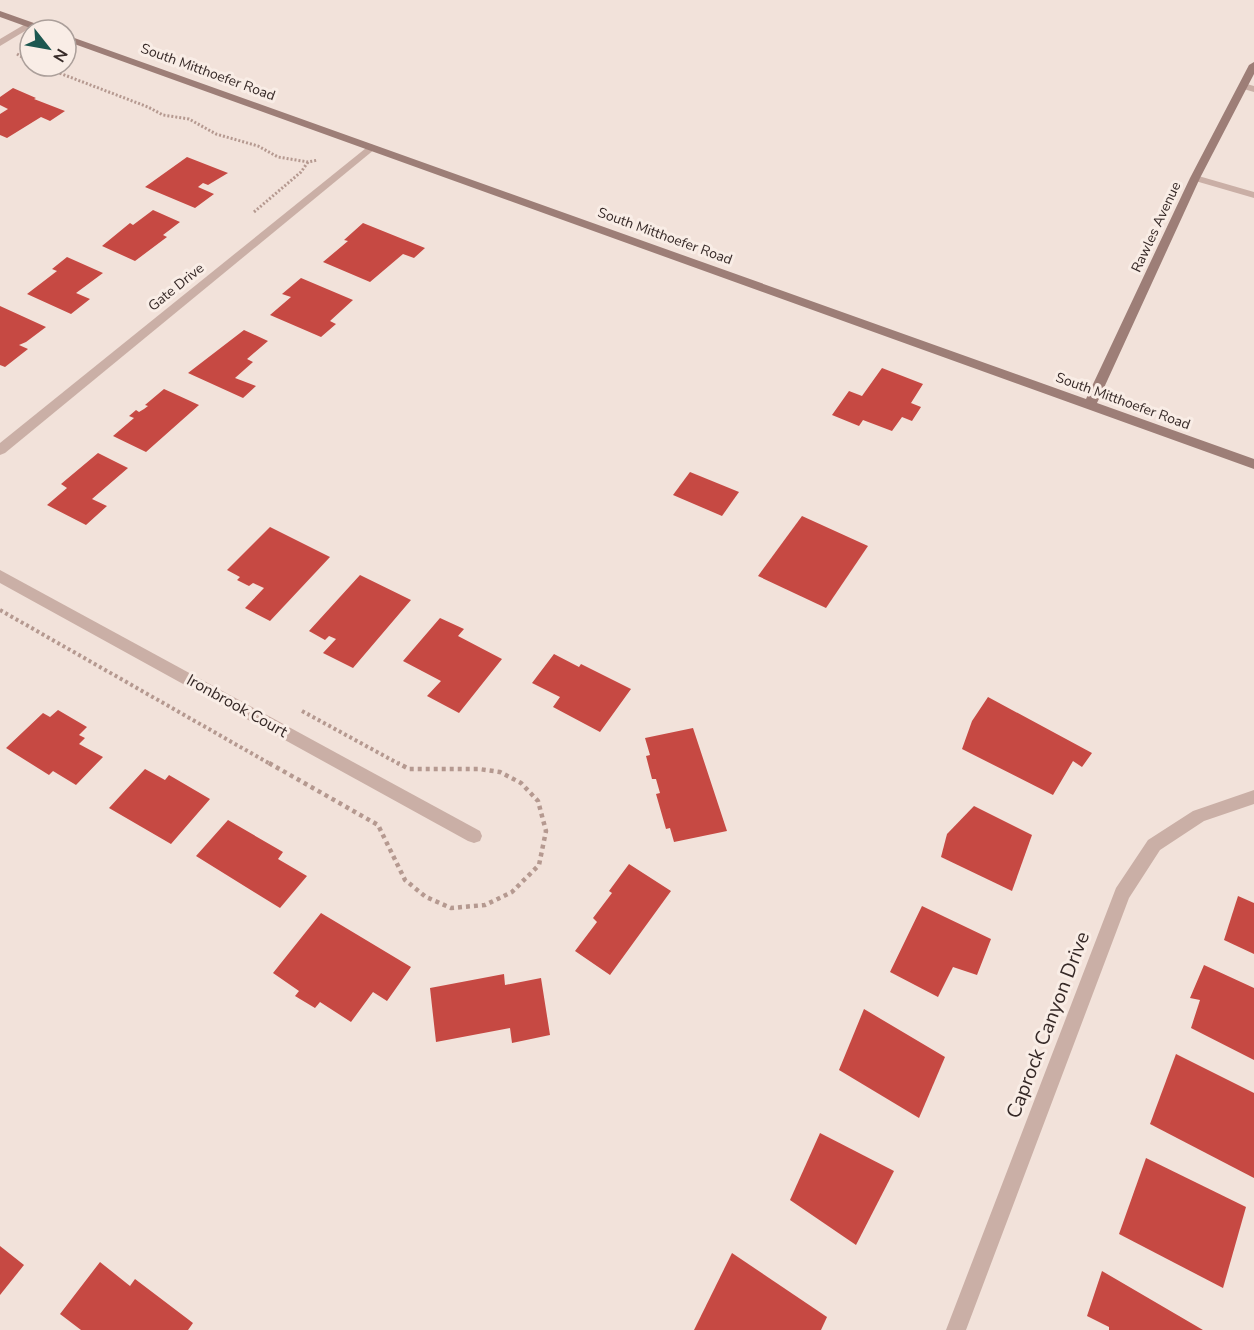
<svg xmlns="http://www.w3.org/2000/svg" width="1254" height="1330" font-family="'Nunito Sans',sans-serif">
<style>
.building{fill:#c64943}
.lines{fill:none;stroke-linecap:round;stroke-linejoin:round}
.path-far2{stroke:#b59990;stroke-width:3;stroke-dasharray:2 2;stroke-linecap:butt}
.path-far1{stroke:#b59990;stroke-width:4;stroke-dasharray:3 3;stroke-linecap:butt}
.path{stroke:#b59990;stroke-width:4.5;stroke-dasharray:4 4;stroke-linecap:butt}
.lane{fill:#caafa6;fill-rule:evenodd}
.street{fill:#caafa6;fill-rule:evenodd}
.secondary{fill:#9d7e77;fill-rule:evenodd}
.labels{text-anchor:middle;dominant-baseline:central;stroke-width:6;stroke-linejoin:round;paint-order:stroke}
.far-street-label{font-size:14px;fill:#362927;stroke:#f9ede6}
.street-label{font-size:16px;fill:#362927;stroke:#f9ede6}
.near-street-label{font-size:20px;fill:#362927;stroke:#f9ede6}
</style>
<rect width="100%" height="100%" fill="#f2e2da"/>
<g class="building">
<polygon points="13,88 36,98 34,99 65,111 50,121 41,117 7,138 0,135 0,114 8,109 0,105 0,97"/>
<polygon points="187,157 228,173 208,185 203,183 198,187 214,194 195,208 145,187"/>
<polygon points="153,210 180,222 163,235 167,237 135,261 102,246 130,223 133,225"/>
<polygon points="363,223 425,248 414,258 403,254 370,282 323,262 348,241 344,240"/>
<polygon points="67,257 103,273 76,293 90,299 71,314 27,294 57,271 52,269"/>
<polygon points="301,278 353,300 330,321 336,324 321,337 270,315 291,297 282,294"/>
<polygon points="0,306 46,327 26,342 19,345 28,349 5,367 0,365"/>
<polygon points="244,330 268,341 247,359 253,362 235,378 256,386 243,398 188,373"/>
<polygon points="882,368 923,384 911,403 921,407 912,421 902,417 892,431 863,420 859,426 832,415 849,391 862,396"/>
<polygon points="164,389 199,405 146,452 113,436 134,418 129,416 136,410 139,412 144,409 148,406 145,405"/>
<polygon points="98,453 128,468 92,499 107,506 86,525 47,505 67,488 61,484"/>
<polygon points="690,472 739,492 722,516 673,495"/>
<polygon points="802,516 868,546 826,608 758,576"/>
<polygon points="270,527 330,557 270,621 245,608 264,588 253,583 249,586 237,580 240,577 227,570"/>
<polygon points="360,575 411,600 353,668 323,653 336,639 329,636 325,640 309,631"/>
<polygon points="440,618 464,629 458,636 502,659 459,713 427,696 441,681 403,661"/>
<polygon points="554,654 579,667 581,664 631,689 600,732 553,707 560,697 532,683"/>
<polygon points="988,697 1092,753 1082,767 1073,761 1053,795 962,749 972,721"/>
<polygon points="58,710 87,727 79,735 85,738 79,744 103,757 76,785 53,771 49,775 6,748 43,713 50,717"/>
<polygon points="693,728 727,831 674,842 670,828 666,829 656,794 660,793 656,779 652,779 646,756 650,755 645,738"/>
<polygon points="145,769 165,780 169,775 210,799 171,844 109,808"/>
<polygon points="974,806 1032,835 1012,891 941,857 947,834"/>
<polygon points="228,820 283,852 278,859 307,876 280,908 196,856"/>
<polygon points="629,864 671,891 610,975 575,951 597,922 593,918 612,893 609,891"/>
<polygon points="1238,896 1254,903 1254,954 1224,940"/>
<polygon points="922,906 991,939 977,975 953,967 938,997 890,972"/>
<polygon points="321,913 411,967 387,1001 373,992 351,1022 320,1002 315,1008 295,996 299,991 273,973"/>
<polygon points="1204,965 1254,988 1254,1060 1191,1028 1200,1000 1190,998"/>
<polygon points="504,974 505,985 541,978 550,1035 512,1043 510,1028 436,1042 430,988"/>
<polygon points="864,1009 945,1057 919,1118 839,1070"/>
<polygon points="1176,1054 1254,1093 1254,1178 1150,1124"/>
<polygon points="820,1133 894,1171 856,1245 790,1200"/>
<polygon points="1146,1158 1246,1207 1223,1288 1119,1234"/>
<polygon points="0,1246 24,1265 0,1295"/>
<polygon points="732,1253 827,1317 821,1330 694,1330"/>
<polygon points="100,1262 130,1286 135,1279 193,1323 188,1330 81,1330 60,1314"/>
<polygon points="1102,1271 1203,1330 1109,1330 1109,1327 1087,1316"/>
</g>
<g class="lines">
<g class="path-far2">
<polyline points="17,54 30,62"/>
<polyline points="41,66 148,107 163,115 189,119 216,134 258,146 278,157 308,162 318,160"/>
<polyline points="254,212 301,172 308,162"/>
</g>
<g class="path-far1">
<polyline points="0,610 272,765"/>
<polyline points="302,711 401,765"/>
</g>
<polyline class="path" points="269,763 378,825 405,880 426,897 451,908 485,905 512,892 539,865 546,831 538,801 521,783 500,772 479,769 409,769 398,763"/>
<g class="lane">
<polygon points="1243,83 1254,86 1254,92 1240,88 1240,84"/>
<polygon points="1195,175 1254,192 1254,198 1192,180 1192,176"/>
</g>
<g class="street">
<polygon points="27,23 35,25 0,46 0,39"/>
<polygon points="371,144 376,147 375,149 5,453 0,455 0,443"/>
<polygon points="0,570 480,831 482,836 480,841 474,843 468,841 0,583"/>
<polygon points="1254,790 1254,804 1204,821 1160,850 1129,898 966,1330 946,1330 1116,888 1148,840 1193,811"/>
</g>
<g class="secondary">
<polygon points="0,11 48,28 50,30 36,30 0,17"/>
<polygon points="66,35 1086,399 1190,178 1249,65 1254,62 1254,74 1200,178 1097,403 1254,459 1254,469 66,41"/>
</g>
</g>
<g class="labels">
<g class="far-street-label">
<text transform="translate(208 72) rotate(20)">South Mitthoefer Road</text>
<text transform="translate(1156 227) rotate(-65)">Rawles Avenue</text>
<text transform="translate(665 236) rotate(20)">South Mitthoefer Road</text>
<text transform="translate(176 287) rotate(-39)">Gate Drive</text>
<text transform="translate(1123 401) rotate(20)">South Mitthoefer Road</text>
</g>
<g class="street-label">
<text transform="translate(237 706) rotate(29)">Ironbrook Court</text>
</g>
<g class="near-street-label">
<text transform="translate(1048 1025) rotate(-69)">Caprock Canyon Drive</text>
</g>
</g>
<g transform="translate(48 48) rotate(121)"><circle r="28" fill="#f9ede6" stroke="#ab9f9a" stroke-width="1.5"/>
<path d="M0-4.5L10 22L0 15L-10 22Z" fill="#1c5750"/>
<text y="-9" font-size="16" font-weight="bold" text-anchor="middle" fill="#362927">N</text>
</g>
</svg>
